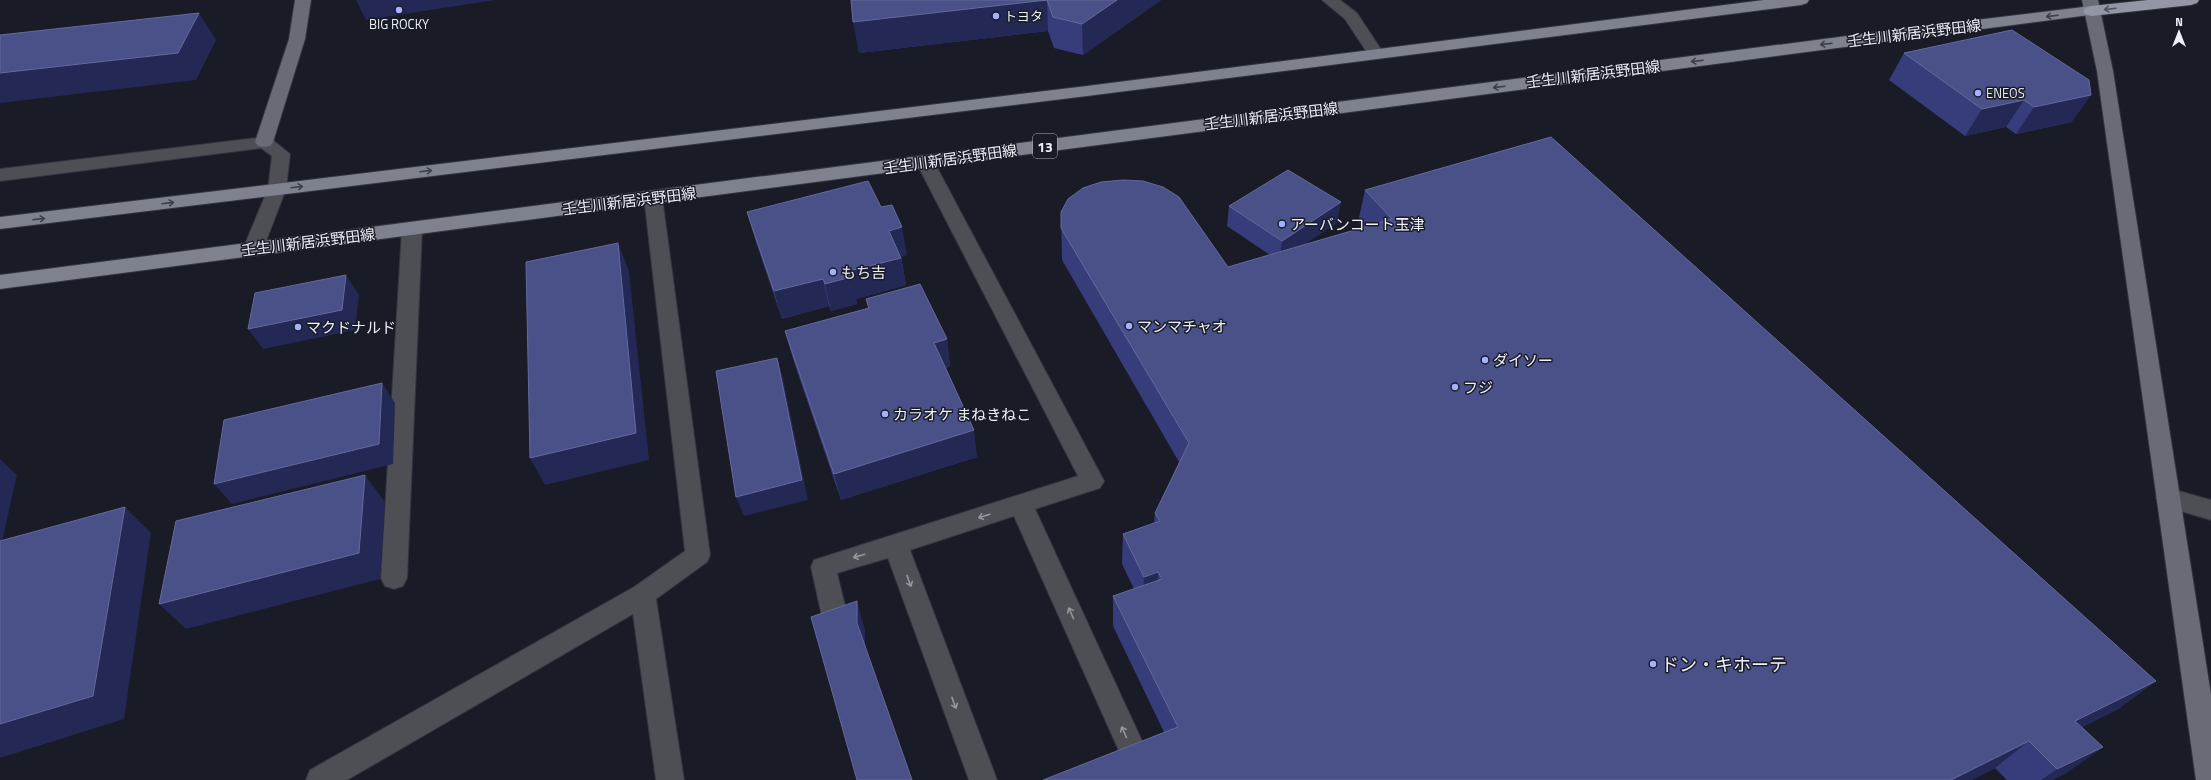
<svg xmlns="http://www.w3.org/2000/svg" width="2211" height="780" font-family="'Titillium Web','Noto Sans JP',sans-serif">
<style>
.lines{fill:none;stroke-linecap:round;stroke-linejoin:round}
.lane-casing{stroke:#333540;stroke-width:2}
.street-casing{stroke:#333540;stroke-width:2}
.secondary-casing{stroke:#333540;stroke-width:2}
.primary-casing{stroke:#333540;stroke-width:2}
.highway-casing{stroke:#333540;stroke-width:2}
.lane{fill:#4d4f55;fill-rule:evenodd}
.street{fill:#4d4f55;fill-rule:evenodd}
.secondary{fill:#696c76;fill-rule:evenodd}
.primary{fill:#7e828f;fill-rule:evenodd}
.highway{fill:#9296a5;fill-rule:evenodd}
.wall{fill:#373d7b}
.shaded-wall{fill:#232854}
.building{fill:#4a5189;stroke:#646a9a}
.oneway{stroke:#4f5260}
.oneway2{stroke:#3c3f4b}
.oneway3{stroke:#95979f}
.poi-dot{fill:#a2b2fd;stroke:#191b27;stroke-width:1.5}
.labels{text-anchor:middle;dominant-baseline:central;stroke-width:3;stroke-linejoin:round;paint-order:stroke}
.far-poi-label{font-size:13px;fill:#eef0f9;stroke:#191b27;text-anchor:start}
.shield{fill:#191b27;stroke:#aeb0ba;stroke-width:1}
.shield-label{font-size:14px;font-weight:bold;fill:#eef0f9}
.street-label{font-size:15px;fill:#eef0f9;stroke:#191b27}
.poi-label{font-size:15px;fill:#eef0f9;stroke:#191b27;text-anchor:start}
.near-poi-label{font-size:18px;fill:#eef0f9;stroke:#191b27;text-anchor:start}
</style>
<rect width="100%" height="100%" fill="#191b27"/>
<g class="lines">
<defs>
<polygon id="lane" points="925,156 931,158 934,162 1104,481 1100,488 1035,509 1160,780 1132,780 1014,516 910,550 997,780 969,780 888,558 837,573 853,639 849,647 840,651 831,647 827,639 811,567 814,560 1078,476 916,162 919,158"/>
<g id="street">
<polygon points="1322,0 1340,0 1357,13 1384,54 1382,57 1370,57 1345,19"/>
<polygon points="264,137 270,138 290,154 286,189 263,249 260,254 253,256 246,254 243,249 268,189 272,156 261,148 0,181 0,169"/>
<polygon points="653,191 660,193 662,197 710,555 707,562 656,599 684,780 656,780 633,614 347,780 306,780 310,770 634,587 685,551 644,197 646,193"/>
<polygon points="412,223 419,225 422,229 407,578 403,586 394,589 385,586 381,578 402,229 405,225"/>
<polygon points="2168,488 2211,500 2211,520 2160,505 2156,498 2160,491"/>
</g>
<g id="secondary">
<polygon points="295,0 311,0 305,39 273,142 270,146 264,147 258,146 255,142 289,39"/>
<polygon points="2082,0 2098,0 2113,71 2211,695 2211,780 2196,780 2097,71"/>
</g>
<g id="primary">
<polygon points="1764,0 1809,0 1807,3 1801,5 1087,96 0,229 0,217 1087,86"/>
<polygon points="2091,6 2097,8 2099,11 2097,14 0,289 0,275 1893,30"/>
</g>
<polygon id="highway" points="2148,0 2199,0 2197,3 2191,5 2091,16 2085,14 2083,11 2085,8 2091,6"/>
</defs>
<use href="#lane" class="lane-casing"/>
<use href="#street" class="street-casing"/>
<use href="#secondary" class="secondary-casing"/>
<use href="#primary" class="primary-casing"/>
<use href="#highway" class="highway-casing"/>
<use href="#lane" class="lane"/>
<use href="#street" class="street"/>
<use href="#secondary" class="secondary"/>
<use href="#primary" class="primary"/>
<use href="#highway" class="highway"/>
</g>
<g class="wall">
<polygon points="851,0 1161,0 1083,55 1054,48 1048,31 859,53"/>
<polygon points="2012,30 2072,122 2016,134 2006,127 1965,136 1889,80 1904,53"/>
<polygon points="1365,190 2156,681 2118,709 2082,727 2103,747 2066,773 2052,780 2007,780 1995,768 1971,780 1043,780 1164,732 1113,626 1113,596 1134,589 1122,564 1123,534 1154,523 1155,513 1179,462 1062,260 1061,212 1228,267 1270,255 1227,226 1229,206 1337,223 1303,245 1363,228 1358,222"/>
<polygon points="747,212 907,255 901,256 906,285 856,299 857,304 831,311 829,306 782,319 755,239"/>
<polygon points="866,299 947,339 950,366 946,368 977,457 841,500 793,359 785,331 868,308"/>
</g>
<g class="shaded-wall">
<polygon points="356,0 495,0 366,20"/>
<polygon points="1047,0 1048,31 859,53 853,22"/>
<polygon points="1117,0 1161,0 1083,55 1082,24"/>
<polygon points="199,13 216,40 196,80 0,103 0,73"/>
<polygon points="2091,95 2072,122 2016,134 2034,107"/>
<polygon points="2024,100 2006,127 1965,136 1982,109"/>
<polygon points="1341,202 1337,223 1279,261 1282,241"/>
<polygon points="902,227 907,255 893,258 889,231"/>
<polygon points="618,243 629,271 649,460 545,485 530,458"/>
<polygon points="901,258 906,285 856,299 857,304 831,311 825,284 849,271"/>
<polygon points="346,275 359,295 355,330 263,349 248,329"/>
<polygon points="823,279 829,306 782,319 774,291"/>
<polygon points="947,339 950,366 938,370 934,343"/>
<polygon points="777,358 783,378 808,500 744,516 736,497"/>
<polygon points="382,383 395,403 393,464 232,504 214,484"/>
<polygon points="974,430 977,457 841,500 834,474"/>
<polygon points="0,459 17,475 0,551"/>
<polygon points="365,475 385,502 380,579 186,629 159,604"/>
<polygon points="125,507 151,533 124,719 0,758 0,724"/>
<polygon points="1158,572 1157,602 1143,606 1144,577"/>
<polygon points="857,601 865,630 865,652 857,623"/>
<polygon points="2156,681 2118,709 2040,748 2075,721"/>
<polygon points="2029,741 1995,768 1971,780 1951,780"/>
<polygon points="2103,747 2066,773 2052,780 2041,780 2057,769"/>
</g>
<g class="building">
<polygon points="851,0 1117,0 1082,24 1053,17 1047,0 853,22"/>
<polygon points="199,13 178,53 0,73 0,35"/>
<polygon points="2012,30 2089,80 2091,95 2034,107 2024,100 1982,109 1904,53"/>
<polygon points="1551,137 2156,681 2075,721 2103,747 2057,769 2029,741 1951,780 1043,780 1178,727 1113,596 1162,579 1158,572 1144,577 1123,534 1160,521 1155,513 1189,443 1061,228 1061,212 1068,199 1083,188 1101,182 1123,180 1143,181 1163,187 1179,197 1228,267 1392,219 1365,190"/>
<polygon points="1288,170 1341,202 1282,241 1229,206"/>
<polygon points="868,181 881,207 892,205 902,227 889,231 901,258 849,271 851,277 825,284 823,279 774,291 747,212"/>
<polygon points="618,243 636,433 530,458 526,262"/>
<polygon points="346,275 342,310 248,329 255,293"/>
<polygon points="920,284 947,339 934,343 974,430 834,474 785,331 869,308 866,299"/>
<polygon points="777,358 802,480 736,497 716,371"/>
<polygon points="382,383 379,444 214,484 224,420"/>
<polygon points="365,475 359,553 159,604 176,521"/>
<polygon points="125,507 93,696 0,724 0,541"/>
<polygon points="857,601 857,623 912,780 857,780 811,617"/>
</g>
<defs><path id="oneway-shaft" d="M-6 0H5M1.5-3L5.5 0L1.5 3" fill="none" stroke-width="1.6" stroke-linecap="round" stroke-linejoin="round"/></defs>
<use class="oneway" href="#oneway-shaft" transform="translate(2110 9) rotate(173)"/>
<g class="oneway2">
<use href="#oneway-shaft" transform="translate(2052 16) rotate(173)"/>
<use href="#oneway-shaft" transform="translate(1826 44) rotate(173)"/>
<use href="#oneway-shaft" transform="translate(1697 61) rotate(173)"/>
<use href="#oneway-shaft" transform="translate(1499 87) rotate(173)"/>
<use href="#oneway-shaft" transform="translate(426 171) rotate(-7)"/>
<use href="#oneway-shaft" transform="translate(297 187) rotate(-7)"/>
<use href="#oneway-shaft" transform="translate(168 203) rotate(-7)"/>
<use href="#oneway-shaft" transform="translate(39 219) rotate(-7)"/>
</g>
<g class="oneway3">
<use href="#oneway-shaft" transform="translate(984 516) rotate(162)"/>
<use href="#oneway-shaft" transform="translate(859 556) rotate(164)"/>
<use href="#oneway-shaft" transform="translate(909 581) rotate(70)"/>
<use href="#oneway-shaft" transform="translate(1071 613) rotate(-114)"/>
<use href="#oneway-shaft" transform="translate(954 703) rotate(70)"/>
<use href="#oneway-shaft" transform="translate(1124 732) rotate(-114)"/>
</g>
<g class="poi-dot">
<circle cx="399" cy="10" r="4"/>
<circle cx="996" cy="16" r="4"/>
<circle cx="1978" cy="93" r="4"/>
<circle cx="1282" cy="224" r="4"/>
<circle cx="833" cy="272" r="4"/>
<circle cx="1129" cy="326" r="4"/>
<circle cx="298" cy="327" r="4"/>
<circle cx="1485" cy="360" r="4"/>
<circle cx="1455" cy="387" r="4"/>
<circle cx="885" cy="414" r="4"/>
<circle cx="1653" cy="664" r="4"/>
</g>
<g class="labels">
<g class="far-poi-label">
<text x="1004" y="16">トヨタ</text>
<text x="399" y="24" text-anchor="middle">BIG ROCKY</text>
<text x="1986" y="93">ENEOS</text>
</g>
<rect class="shield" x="1033" y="134" width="24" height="24" rx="3"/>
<g class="shield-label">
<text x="1045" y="146">13</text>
</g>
<g class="street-label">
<text transform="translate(1914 33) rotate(-7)">壬生川新居浜野田線</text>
<text transform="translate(1593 74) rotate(-7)">壬生川新居浜野田線</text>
<text transform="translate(1271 116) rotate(-7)">壬生川新居浜野田線</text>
<text transform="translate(950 159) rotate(-8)">壬生川新居浜野田線</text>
<text transform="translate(629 201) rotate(-7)">壬生川新居浜野田線</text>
<text transform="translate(308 242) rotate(-7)">壬生川新居浜野田線</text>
</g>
<g class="poi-label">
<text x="1290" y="224">アーバンコート玉津</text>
<text x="841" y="272">もち吉</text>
<text x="1137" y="326">マンマチャオ</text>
<text x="306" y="327">マクドナルド</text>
<text x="1493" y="360">ダイソー</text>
<text x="1463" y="387">フジ</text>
<text x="893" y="414">カラオケ まねきねこ</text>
</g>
<g class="near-poi-label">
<text x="1661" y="664">ドン・キホーテ</text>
</g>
</g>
<g transform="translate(2179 32)" stroke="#191b27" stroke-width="3" paint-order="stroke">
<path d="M0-3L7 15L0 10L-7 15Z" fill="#eef0f9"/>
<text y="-6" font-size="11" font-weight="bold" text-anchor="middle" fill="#eef0f9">N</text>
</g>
</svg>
